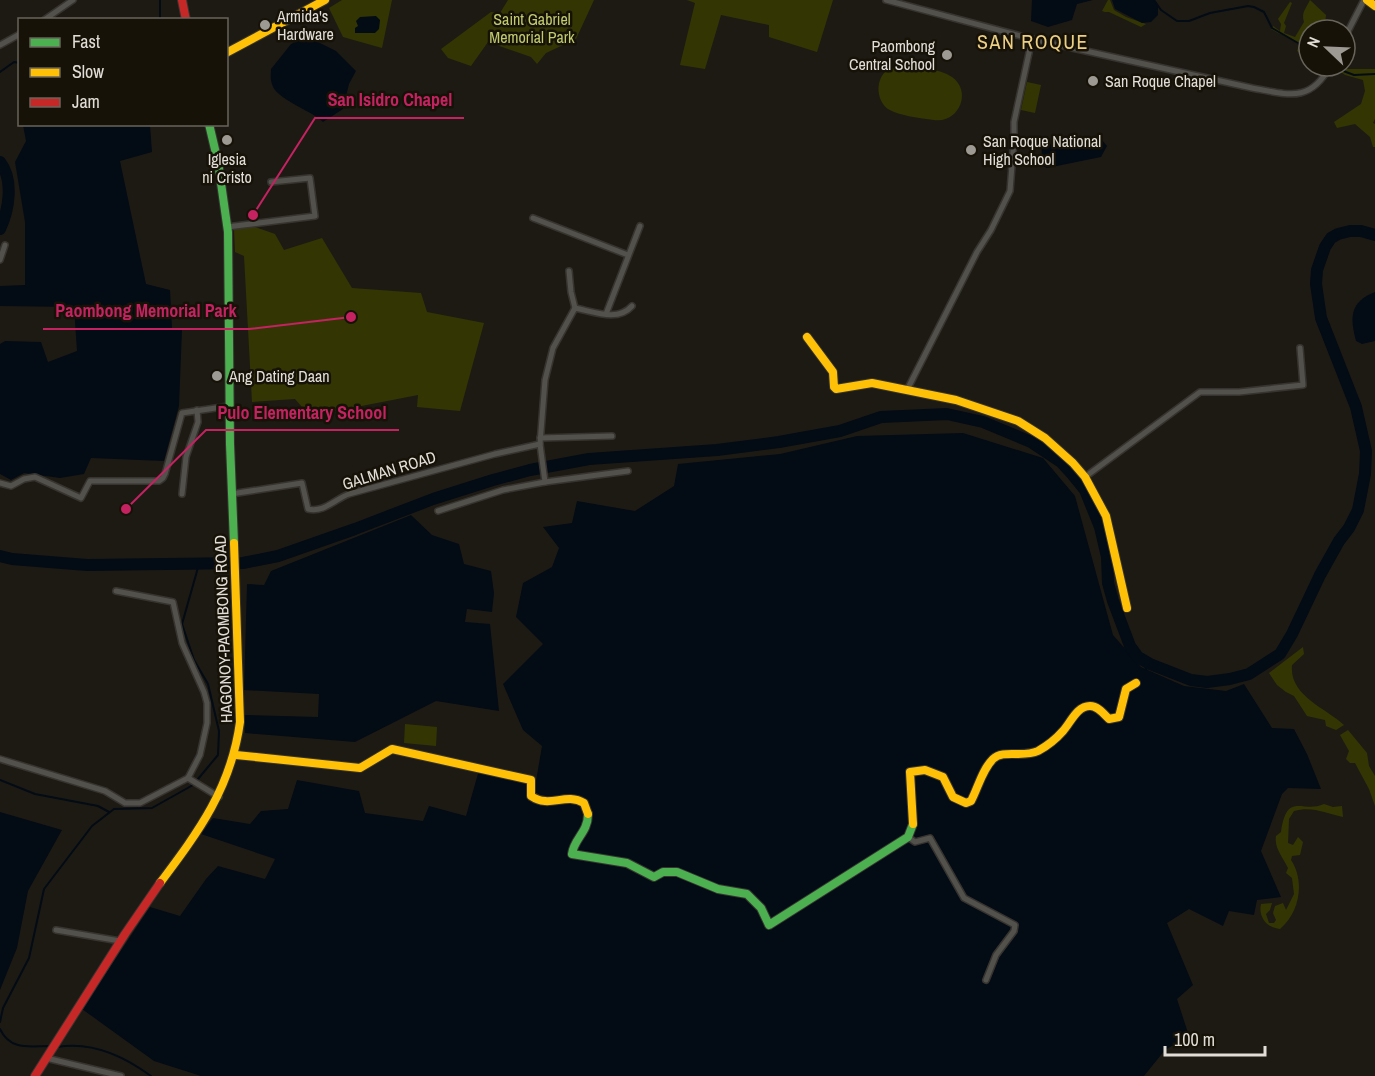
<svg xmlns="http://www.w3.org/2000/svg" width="1375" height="1076" font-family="'Archivo Narrow',sans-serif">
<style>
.green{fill:#333603}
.water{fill:#030b15}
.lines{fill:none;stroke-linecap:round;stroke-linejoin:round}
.stream{stroke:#030b15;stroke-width:2}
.river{stroke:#030b15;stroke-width:12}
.street-casing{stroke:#373430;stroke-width:8}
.fast-casing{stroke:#373430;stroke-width:10}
.slow-casing{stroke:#373430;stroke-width:10}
.jam-casing{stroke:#373430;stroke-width:10}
.street{stroke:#53514c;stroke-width:5}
.fast{stroke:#4caf50;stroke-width:8}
.slow{stroke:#ffc107;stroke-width:8}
.jam{stroke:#c62828;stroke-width:8}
.poi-dot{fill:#9d9993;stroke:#171208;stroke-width:2}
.labels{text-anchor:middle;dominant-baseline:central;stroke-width:5;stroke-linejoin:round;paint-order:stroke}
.poi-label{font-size:16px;fill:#e2ded7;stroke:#171208;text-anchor:start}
.park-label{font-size:16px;fill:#c2cb6e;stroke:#171208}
.street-label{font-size:16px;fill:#e2ded7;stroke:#171208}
.quarter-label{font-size:20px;letter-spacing:1.5px;fill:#eccf83;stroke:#171208}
.leader{fill:none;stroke:#c42261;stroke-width:2}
.callout-dot{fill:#c42261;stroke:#171208;stroke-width:2}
.callout-label{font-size:18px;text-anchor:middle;font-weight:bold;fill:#c42261;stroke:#171208;stroke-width:5;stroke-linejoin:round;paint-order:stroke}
</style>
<rect width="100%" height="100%" fill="#1d1a14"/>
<g class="green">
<polygon points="342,0 392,0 382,48 343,37 329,8"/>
<polygon points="508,0 594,0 576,39 546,53 537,64 531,57 488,42 471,66 448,58 441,49 491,12 500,13"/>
<polygon points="687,0 833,0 817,52 769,37 769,25 721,15 705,69 680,65 695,3"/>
<polygon points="1108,0 1110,0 1114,10 1126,17 1146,24 1141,27 1109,12 1105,12 1102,11"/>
<path d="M1310,0L1326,15L1325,24L1327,30H1309V57L1303,53L1302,54L1297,51L1299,45C1291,37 1280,35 1271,29L1273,26L1280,31L1281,24L1278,19L1290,2L1292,3L1284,23L1286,26L1284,33L1295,37L1304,22C1301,12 1306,9 1310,0Z"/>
<path d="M902,64C917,68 939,68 952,77C973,92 958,124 934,120C920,118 900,116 888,109C877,101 875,82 885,72C890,67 896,66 902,64Z"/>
<polygon points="1341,69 1375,69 1375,119 1373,123 1375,124 1375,147 1373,147 1370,137 1355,124 1337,128 1334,122 1361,104 1365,91 1363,80 1345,75 1341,72"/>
<polygon points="1027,82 1041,85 1035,113 1021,110"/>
<polygon points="255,227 275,234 284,250 322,238 352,288 421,293 427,312 484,323 460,411 417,407 418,395 310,416 295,399 252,402 244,256 235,252 234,229"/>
<path d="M1303,647L1304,654L1292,665C1289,696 1326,708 1344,725L1336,730L1326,726L1325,720L1307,716L1294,696L1286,692L1277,685L1269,673Z"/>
<polygon points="405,724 437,727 436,746 404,743"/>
<polygon points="1348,730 1367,753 1369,766 1375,776 1375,806 1369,789 1355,763 1350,763 1346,759 1349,751 1340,735"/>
<path d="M1324,804L1333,807L1342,806L1343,817C1325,813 1312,806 1294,811L1289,819L1288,843L1293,845L1298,837L1303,842L1300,855L1292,856L1291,860C1305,881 1300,912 1280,929C1267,928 1258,917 1261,904L1272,903L1270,910L1266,914L1269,923H1274L1276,920L1273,913L1275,906L1283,903L1286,910L1294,894L1292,878L1286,873L1288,868C1283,857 1274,848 1276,836L1281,832C1287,790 1303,814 1324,804Z"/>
</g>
<g class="water">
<polygon points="1032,0 1093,0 1077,4 1072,20 1048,27 1031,21"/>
<polygon points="1112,0 1154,0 1158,6 1158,15 1151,22 1142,23 1115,9"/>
<polygon points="376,16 380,20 379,29 375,33 355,33 355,28 358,26 356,21 360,17"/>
<path d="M313,34L318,42L336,51L356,71L349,84L343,109L323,122C311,110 275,99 272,84C270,79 271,73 271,69L291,44Z"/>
<polygon points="23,125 150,125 152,152 120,161 146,284 170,290 172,328 182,329 179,406 164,461 91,458 84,474 60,478 24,473 11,480 0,474 0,344 5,341 41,342 48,362 77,351 74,307 0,306 0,286 25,285 25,222 15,162 26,141"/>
<polygon points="1102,140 1107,146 1101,157 1047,168 1043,166 1041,145"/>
<path d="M1375,292V341L1362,344L1356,341C1350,318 1349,302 1375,292Z"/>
<polygon points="963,433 1043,458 1075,496 1113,635 1141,667 1184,686 1226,691 1244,684 1272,728 1294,729 1307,754 1321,789 1288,788 1282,794 1261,851 1281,897 1257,900 1254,915 1229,911 1223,926 1189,909 1167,923 1193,985 1177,999 1189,1036 1165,1050 1144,1076 201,1076 154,1061 82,1009 150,907 180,916 206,879 218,866 265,879 275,859 201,834 213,818 250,824 261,811 288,809 297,780 359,791 365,813 423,821 429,806 466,816 479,770 536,781 542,746 523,730 503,684 543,644 516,617 523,583 552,567 559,548 543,527 572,523 577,501 635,511 674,486 678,464 780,454 857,436"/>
<polygon points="411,515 432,535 459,544 464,564 491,571 494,593 492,612 467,609 465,622 490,624 499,711 436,701 355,742 245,733 244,715 318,717 319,694 244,690 247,584 264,585 271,571"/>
<polygon points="0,812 62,830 28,891 17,948 0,990"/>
</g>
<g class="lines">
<g class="stream">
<polyline points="160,0 160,20"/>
<polyline points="1154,0 1161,10 1177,21 1189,21 1210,13 1248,6 1254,7 1264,12 1272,28 1298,43 1309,53"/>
<polyline points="1330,66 1354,75 1375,74"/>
<polyline points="0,72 14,62 20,63"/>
<polyline points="1145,670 1150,664"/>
<polyline points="0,780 35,794 98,806 109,812"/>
<polyline points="0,1022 3,1008 29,958 44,889 92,826 114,809 152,808 193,785 218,755 219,731 208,684 194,660 182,624 199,564"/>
<path d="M0,1029C10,1051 30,1046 51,1046"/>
<path d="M57,1047C91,1041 124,1056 151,1076"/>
</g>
<g class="river">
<path d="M0,162C14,180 9,210 0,229"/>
<polyline points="0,556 12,559 87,565 243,563 278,556 355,529 433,499 493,480 530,470 589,459 717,450 779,442 840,431 881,417 947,414 983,422 1031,442 1061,462 1072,474 1085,490 1100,527 1107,557 1108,583 1113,601 1130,646 1138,657 1150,664 1191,680 1207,682 1230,679 1249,674 1280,654 1292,634 1320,575 1339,541 1349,528 1358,510 1365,474 1366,451 1356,407 1321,318 1316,284 1317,270 1325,247 1331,238 1338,234 1350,231 1361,231 1375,235"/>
</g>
<defs>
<g id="street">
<path d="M886,0L1032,39L1252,88C1287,94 1310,104 1330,66"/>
<polyline points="44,20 73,0"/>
<polyline points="1345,37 1364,0"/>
<polyline points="0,45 20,34"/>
<polyline points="533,218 628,255"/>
<polyline points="227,227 315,216 310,178 271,182"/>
<polyline points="0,260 5,245"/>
<polyline points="569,271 571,292 575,308"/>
<polyline points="606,314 640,226"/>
<polyline points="907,390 977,252 991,230 1010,191 1014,139 1014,122 1032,39"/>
<polyline points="540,438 612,436"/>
<polyline points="1085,477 1200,392 1239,392 1303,385 1300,348"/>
<path d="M545,482L540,444L545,380L553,348L575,308C595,312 618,322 632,306"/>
<polyline points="0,483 11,486 24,479 35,477 81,498 90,481 159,481 163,478 165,474 182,413 229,406"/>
<polyline points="182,494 186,457 198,422 197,410"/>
<path d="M231,494L302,483L308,509C324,513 335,499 349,494L495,454L540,444"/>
<polyline points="438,511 503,490 545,482 628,471"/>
<polyline points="0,759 105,791 125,803 140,803 188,778 200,755 207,723 207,703 204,692 182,643 173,602 116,591"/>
<polyline points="188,778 219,797"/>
<polyline points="908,837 915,842 930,838 964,898 1015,925 1014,931 996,955 986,980"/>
<polyline points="56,930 120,941"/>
<polyline points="46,1058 121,1076"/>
</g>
<g id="fast">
<polyline points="209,124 218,162 228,232 230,444 234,543"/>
<path d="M588,814C588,833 574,838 572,854L627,863L654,877L663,872H677L718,889L747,894L761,908L769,925L908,837L913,824"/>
</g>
<g id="slow">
<polyline points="1367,0 1375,6"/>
<polyline points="226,53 325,0"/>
<polyline points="807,337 833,372 834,387 836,389 872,383 956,400 1018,421 1045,438 1073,463 1085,477 1106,516 1127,608"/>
<path d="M236,755L360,768L392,749L531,780V796C550,809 565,792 584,803L588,814"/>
<path d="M913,824L910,772L925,770L943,777L953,797L966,803L971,801C978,788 982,770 993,759C1003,749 1023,758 1038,751C1047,746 1056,739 1063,731C1071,722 1077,706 1090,706C1098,706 1104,714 1109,719L1119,717L1126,689L1136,683"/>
<path d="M160,883C199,831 231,788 240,722L234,543"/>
</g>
<g id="jam">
<polyline points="182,0 186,20"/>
<polyline points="35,1076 125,934 160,883"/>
</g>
</defs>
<use href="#street" class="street-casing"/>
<use href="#fast" class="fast-casing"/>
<use href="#slow" class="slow-casing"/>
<use href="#jam" class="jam-casing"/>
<use href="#street" class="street"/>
<use href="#fast" class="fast"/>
<use href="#slow" class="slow"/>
<use href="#jam" class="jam"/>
</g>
<g class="poi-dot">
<circle cx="265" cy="25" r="6"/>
<circle cx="947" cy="55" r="6"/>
<circle cx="1093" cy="81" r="6"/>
<circle cx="227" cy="140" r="6"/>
<circle cx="971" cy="150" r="6"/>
<circle cx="217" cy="376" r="6"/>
</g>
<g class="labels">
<g class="poi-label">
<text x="277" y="16">Armida's<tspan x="277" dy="18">Hardware</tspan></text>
<text x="935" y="46" text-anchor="end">Paombong<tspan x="935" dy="18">Central School</tspan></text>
<text x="1105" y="81">San Roque Chapel</text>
<text x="983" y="141">San Roque National<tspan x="983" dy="18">High School</tspan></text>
<text x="227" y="159" text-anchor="middle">Iglesia<tspan x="227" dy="18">ni Cristo</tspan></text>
<text x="229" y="376">Ang Dating Daan</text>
</g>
<g class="park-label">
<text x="532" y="19">Saint Gabriel<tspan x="532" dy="18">Memorial Park</tspan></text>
</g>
<g class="street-label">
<text transform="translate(389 470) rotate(-17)">GALMAN ROAD</text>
<text transform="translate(223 629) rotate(-92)">HAGONOY-PAOMBONG ROAD</text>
</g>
<g class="quarter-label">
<text x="1033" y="41">SAN ROQUE</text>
</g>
</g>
<path class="leader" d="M253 215L315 118H464M351 317L249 329H43M126 509L206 430H399"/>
<g class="callout-dot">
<circle cx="253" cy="215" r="6"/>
<circle cx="351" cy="317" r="6"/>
<circle cx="126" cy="509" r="6"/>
</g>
<g class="callout-label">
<text x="390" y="106">San Isidro Chapel</text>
<text x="146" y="317">Paombong Memorial Park</text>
<text x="302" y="419">Pulo Elementary School</text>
</g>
<rect x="18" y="18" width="210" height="108" fill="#171208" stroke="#68645b" stroke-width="1.5"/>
<rect x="30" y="38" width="30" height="9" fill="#4caf50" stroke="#68645b" stroke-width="1.5"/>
<text x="72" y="48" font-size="18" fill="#e2ded7">Fast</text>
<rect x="30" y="68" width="30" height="9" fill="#ffc107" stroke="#68645b" stroke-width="1.5"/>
<text x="72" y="78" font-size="18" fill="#e2ded7">Slow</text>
<rect x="30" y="98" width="30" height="9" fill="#c62828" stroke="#68645b" stroke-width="1.5"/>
<text x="72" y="108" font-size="18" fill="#e2ded7">Jam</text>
<g transform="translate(1327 48) rotate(293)"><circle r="28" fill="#171208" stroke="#68645b" stroke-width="1.5"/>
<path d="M0-4.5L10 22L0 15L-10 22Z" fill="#9d9993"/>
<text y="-9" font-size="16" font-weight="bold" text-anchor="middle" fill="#e2ded7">N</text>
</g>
<path d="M1165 1046v9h100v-9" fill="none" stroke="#e2ded7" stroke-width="3"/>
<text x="1174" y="1046" font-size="18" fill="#e2ded7" stroke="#171208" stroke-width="4.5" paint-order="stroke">100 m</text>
</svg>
